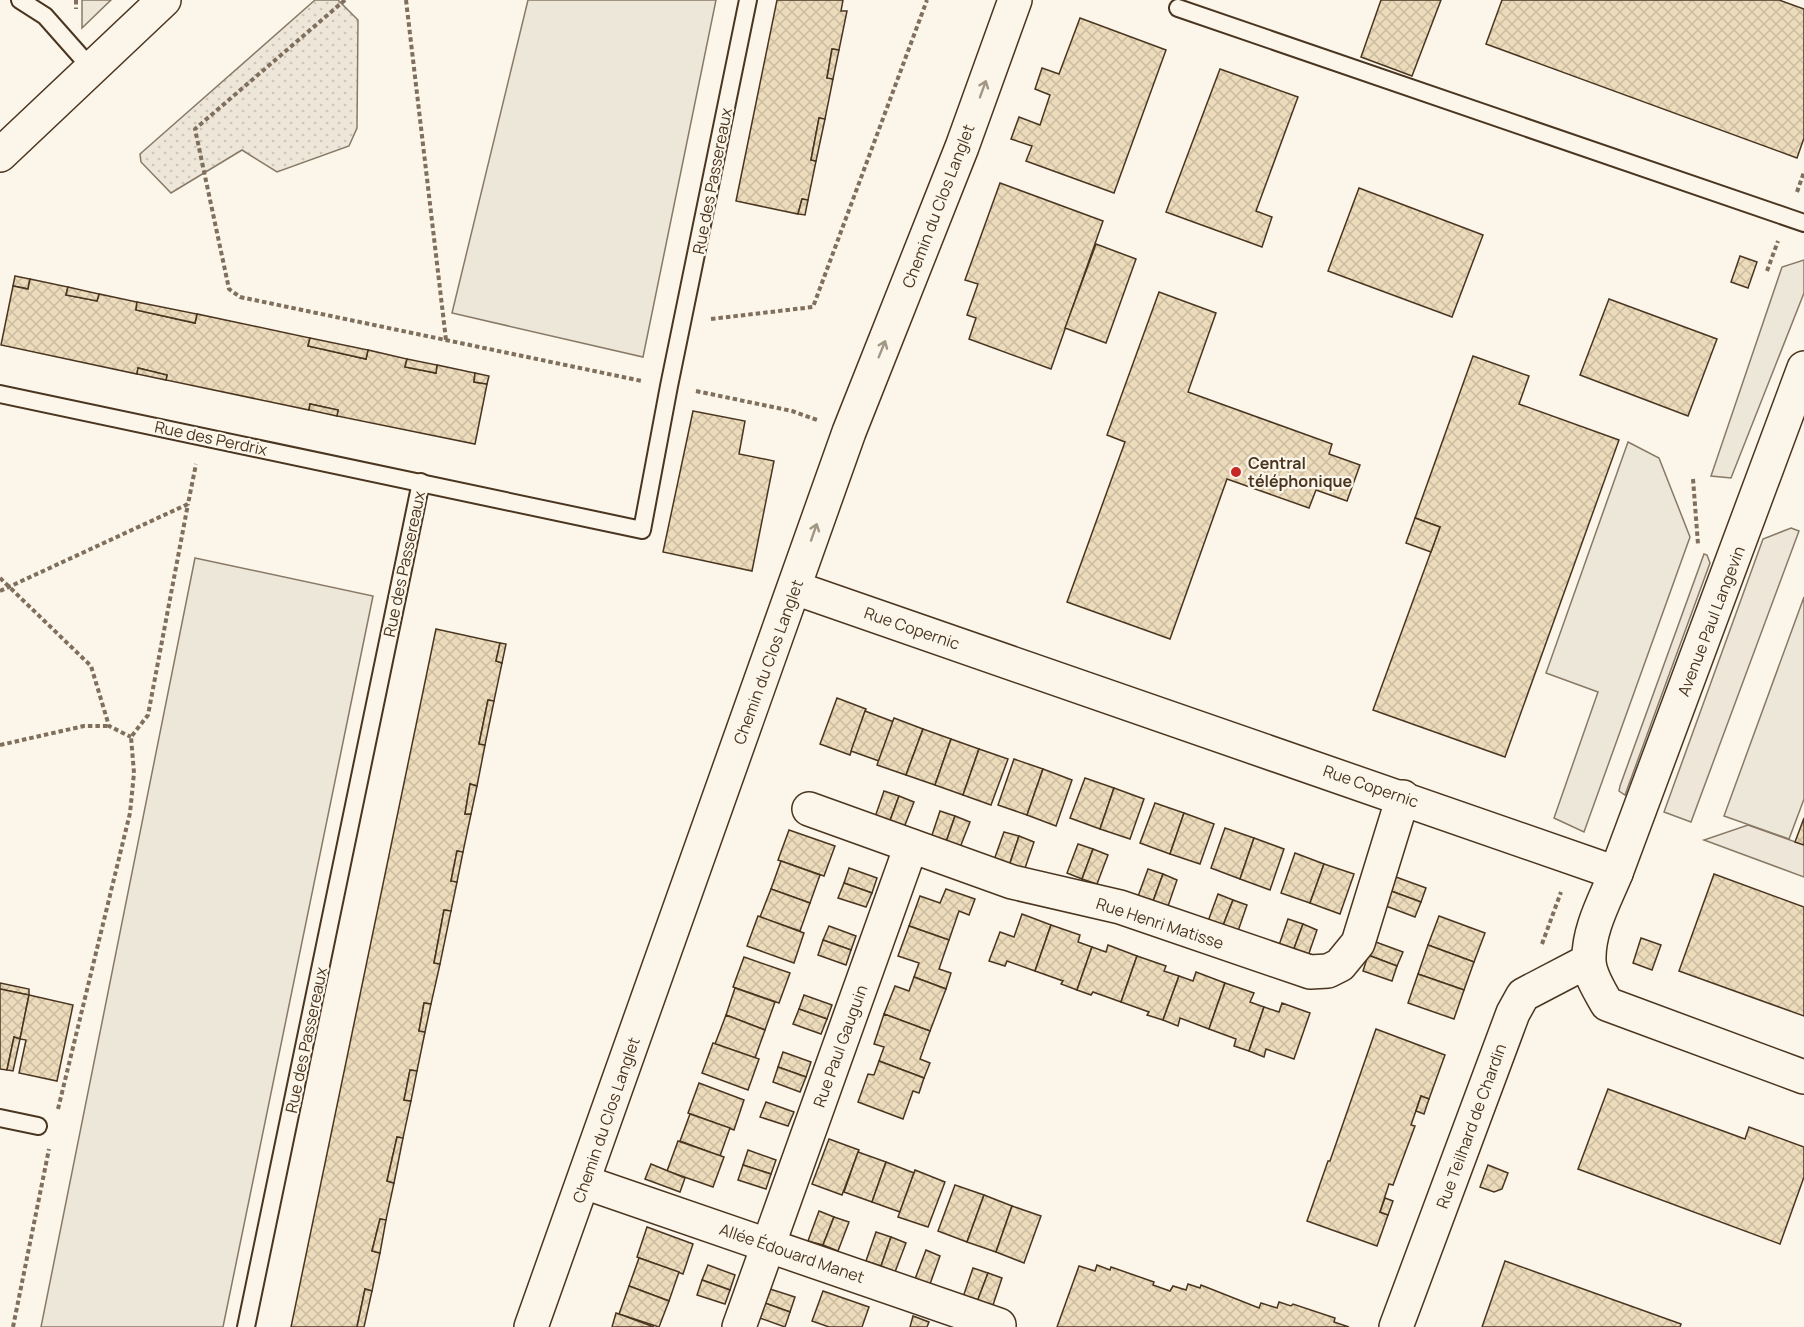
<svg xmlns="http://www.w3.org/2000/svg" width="1804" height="1327" font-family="Manrope,sans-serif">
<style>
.grass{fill:#ede6d9;stroke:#887966;stroke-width:1.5}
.park{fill:url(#park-dots);stroke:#887966;stroke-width:1.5}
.parking{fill:#ede7d9;stroke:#887966;stroke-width:1.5}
.building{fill:url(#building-cross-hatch);stroke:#4a3520;stroke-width:1.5}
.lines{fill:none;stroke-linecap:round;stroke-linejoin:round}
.lane-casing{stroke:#4a3520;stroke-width:20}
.street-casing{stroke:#4a3520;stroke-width:36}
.path{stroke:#7f6f5c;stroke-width:4;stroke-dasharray:4.5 3;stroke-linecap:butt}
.lane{stroke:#fbf6e9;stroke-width:16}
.street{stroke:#fbf6e9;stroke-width:33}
.oneway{stroke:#a29684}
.poi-dot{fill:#c62828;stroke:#fbf6e9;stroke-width:2}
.labels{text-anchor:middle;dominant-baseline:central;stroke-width:4.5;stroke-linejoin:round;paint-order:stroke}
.street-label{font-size:16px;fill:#4a3520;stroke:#fbf6e9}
.poi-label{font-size:16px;font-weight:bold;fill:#4a3520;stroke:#fbf6e9;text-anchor:start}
</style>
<defs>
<pattern id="park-dots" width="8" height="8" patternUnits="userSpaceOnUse" patternTransform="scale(1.5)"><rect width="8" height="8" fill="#ede6d9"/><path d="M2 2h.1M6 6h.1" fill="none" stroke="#cdc6ba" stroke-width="1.8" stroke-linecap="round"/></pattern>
<pattern id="building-cross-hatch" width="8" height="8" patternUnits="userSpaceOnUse" patternTransform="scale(1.5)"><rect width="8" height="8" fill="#ecdcbc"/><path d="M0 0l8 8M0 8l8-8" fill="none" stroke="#ccbda1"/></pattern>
</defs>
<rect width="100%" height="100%" fill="#fbf6e9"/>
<g class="grass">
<polygon points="82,0 111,0 82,28"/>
<polygon points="1791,528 1799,531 1691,822 1664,812 1763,539"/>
<polygon points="1704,554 1707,555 1710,563 1625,795 1619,791 1620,786"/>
<polygon points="1748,825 1804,845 1804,877 1704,840"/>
</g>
<polygon class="park" points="315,0 338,0 358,20 357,128 349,146 277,172 242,150 171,193 141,162 140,154"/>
<g class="parking">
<polygon points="528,0 716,0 643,357 452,313"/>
<polygon points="1804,260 1804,293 1731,478 1711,476 1782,267"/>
<polygon points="1628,442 1659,458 1690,537 1584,832 1554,818 1598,692 1546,673"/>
<polygon points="195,558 373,596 223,1327 41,1327"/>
<polygon points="1804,597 1804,799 1789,839 1724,816"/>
</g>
<g class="building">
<polygon points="777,0 843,0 841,11 847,11 839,50 832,49 827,78 833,79 825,119 819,118 811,160 816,161 808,200 802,199 798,214 736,201"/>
<polygon points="1381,0 1441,0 1412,76 1361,57"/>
<polygon points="1502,0 1779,0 1804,9 1804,138 1797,158 1486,44"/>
<polygon points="1080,18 1166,50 1114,193 1026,161 1032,146 1011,139 1019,117 1040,125 1050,95 1035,89 1042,68 1059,74"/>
<polygon points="832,49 839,50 833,79 827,78"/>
<polygon points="1220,69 1298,97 1256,211 1272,217 1262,247 1166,212"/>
<polygon points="819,118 825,119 816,161 811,160"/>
<polygon points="1000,183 1103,221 1051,369 969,339 976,318 967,315 978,284 965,280"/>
<polygon points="1359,188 1483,235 1452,317 1328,271"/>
<polygon points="802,199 808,200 805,215 798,214"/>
<polygon points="1096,244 1136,259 1106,343 1065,328"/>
<polygon points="1740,256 1757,262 1748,288 1731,282"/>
<polygon points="15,276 30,279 28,289 13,286"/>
<polygon points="30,279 68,287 66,295 97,301 99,294 137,302 136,310 195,323 197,314 310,338 308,346 366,359 368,350 407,359 405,367 436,373 437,365 475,373 474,382 487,384 475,444 337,416 338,410 310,404 309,410 166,380 167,375 138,368 137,374 1,345 13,286 28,289"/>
<polygon points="68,287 99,294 97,301 66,295"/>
<polygon points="1159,292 1216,313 1188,392 1332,444 1329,454 1360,465 1347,501 1316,490 1309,508 1227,479 1170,639 1067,602 1125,442 1107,435"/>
<polygon points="1609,299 1717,339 1688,416 1580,375"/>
<polygon points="137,302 197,314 195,323 136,310"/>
<polygon points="310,338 368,350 366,359 308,346"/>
<polygon points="1473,356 1529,376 1519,404 1619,440 1505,757 1373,710 1440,527 1415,518"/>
<polygon points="407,359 437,365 436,373 405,367"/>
<polygon points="138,368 167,375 166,380 137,374"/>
<polygon points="475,373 489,376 487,384 474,382"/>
<polygon points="310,404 338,410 337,416 309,410"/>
<polygon points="693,411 745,421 739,454 774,461 752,571 663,552"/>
<polygon points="1415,518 1440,527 1431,552 1406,543"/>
<polygon points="436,629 500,643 496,661 502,663 494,701 488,700 479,744 485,745 477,786 470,784 465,814 471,814 463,852 457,851 451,881 457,882 451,911 444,910 434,963 440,964 431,1004 424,1003 419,1031 425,1032 417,1071 410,1070 404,1100 411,1101 403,1138 397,1137 387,1181 394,1183 386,1220 380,1219 372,1251 380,1253 372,1291 365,1289 357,1327 291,1327"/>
<polygon points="500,643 506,644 502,663 496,661"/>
<polygon points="837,698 866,709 850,755 820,744"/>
<polygon points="488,700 494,701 485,745 479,744"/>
<polygon points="865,711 894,722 879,761 851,751"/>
<polygon points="894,718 923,729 906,775 877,765"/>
<polygon points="923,729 951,739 935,785 906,775"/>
<polygon points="951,739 979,749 963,795 935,785"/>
<polygon points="979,749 1008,759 991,805 963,795"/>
<polygon points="1014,759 1043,769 1027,815 998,805"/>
<polygon points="1043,769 1072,780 1056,826 1027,815"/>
<polygon points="1085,778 1114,788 1100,829 1070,818"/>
<polygon points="470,784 477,786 471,814 465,814"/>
<polygon points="1114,788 1144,799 1130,839 1100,829"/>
<polygon points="884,791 899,796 888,826 874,820"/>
<polygon points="899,796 914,802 903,830 888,826"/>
<polygon points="1155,803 1184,813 1170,854 1140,843"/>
<polygon points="940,811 955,816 945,845 930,841"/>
<polygon points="1184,813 1214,824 1200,864 1170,854"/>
<polygon points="955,816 970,822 959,850 945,845"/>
<polygon points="1804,818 1804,845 1795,842"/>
<polygon points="1225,828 1254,838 1240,879 1211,868"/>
<polygon points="789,830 835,846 824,876 778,860"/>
<polygon points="1004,832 1019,836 1009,866 994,860"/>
<polygon points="1019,836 1034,842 1024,871 1009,866"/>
<polygon points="1254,838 1284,849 1270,890 1240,879"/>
<polygon points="1078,844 1093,849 1082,879 1067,873"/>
<polygon points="1093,849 1108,855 1097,884 1082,879"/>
<polygon points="457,851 463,852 457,882 451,881"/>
<polygon points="1295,853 1324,864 1310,903 1281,893"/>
<polygon points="781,861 820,875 810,903 771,889"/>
<polygon points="1324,864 1354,874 1340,914 1310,903"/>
<polygon points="849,868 877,878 872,893 844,883"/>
<polygon points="1148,869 1163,874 1152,904 1137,899"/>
<polygon points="1163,874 1177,880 1167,909 1152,904"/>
<polygon points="1714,874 1804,907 1804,1016 1679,971"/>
<polygon points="1396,877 1426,888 1421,902 1391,891"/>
<polygon points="844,883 872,893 866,907 838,898"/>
<polygon points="771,889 810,903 800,931 760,917"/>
<polygon points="946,889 975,899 969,915 959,911 949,940 909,926 920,896 940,903"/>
<polygon points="1391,891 1421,902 1415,917 1386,906"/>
<polygon points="1218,894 1233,900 1222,928 1207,924"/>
<polygon points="1233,900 1247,905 1237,934 1222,928"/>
<polygon points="444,910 451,911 440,964 434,963"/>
<polygon points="1022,914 1051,925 1035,971 1007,961 1005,966 989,961 1000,932 1014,937"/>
<polygon points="758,916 804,933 794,963 747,946"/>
<polygon points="1439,916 1485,933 1474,962 1428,945"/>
<polygon points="1288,919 1303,924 1292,954 1278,948"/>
<polygon points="1303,924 1317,930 1307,959 1292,954"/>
<polygon points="1051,925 1080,935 1078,942 1092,947 1077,990 1061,984 1063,981 1035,971"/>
<polygon points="829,926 856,936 851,950 823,940"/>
<polygon points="909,926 949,940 939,969 951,973 946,989 914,977 919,963 898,956"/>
<polygon points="1641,938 1661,945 1652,970 1633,963"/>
<polygon points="823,940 851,950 846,965 818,955"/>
<polygon points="1373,941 1403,952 1397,966 1368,955"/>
<polygon points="1108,945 1137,956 1121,1002 1093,992 1091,995 1077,990 1092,947 1106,952"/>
<polygon points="1428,945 1474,962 1464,990 1418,974"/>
<polygon points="1368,955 1397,966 1392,981 1363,971"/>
<polygon points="1137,956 1166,966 1164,971 1179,976 1163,1020 1147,1015 1149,1012 1121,1002"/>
<polygon points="744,957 790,973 779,1003 733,987"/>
<polygon points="1196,972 1225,983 1209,1029 1180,1018 1178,1026 1163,1020 1179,976 1193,981"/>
<polygon points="1418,974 1464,990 1454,1019 1408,1003"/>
<polygon points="914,977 946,989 930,1031 884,1014 895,986 909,991"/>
<polygon points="0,983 29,989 29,995 0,989"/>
<polygon points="1225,983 1254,993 1250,1002 1264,1007 1249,1051 1234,1046 1236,1039 1209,1029"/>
<polygon points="735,988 775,1002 765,1030 726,1015"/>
<polygon points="0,989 29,995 20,1039 14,1037 7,1070 0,1069"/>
<polygon points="29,995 73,1005 57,1081 19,1073 26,1040 20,1039"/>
<polygon points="804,995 832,1005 827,1019 799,1009"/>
<polygon points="424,1003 431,1004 425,1032 419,1031"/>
<polygon points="1282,1003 1310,1013 1294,1059 1266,1049 1264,1057 1249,1051 1264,1007 1279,1012"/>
<polygon points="799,1009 827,1019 821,1034 793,1024"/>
<polygon points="884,1014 930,1031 920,1059 930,1063 924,1078 879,1061 884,1047 874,1044"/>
<polygon points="726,1015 765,1030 755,1058 715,1044"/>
<polygon points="1376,1029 1445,1055 1429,1099 1421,1096 1411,1125 1415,1126 1393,1185 1389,1184 1380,1212 1388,1215 1377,1246 1307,1221 1328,1161 1330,1161"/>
<polygon points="14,1037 20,1039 13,1071 7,1070"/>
<polygon points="713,1043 759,1059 748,1090 702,1073"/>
<polygon points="783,1052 811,1062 806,1077 778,1067"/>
<polygon points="879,1061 924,1078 919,1093 913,1091 903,1119 858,1102 868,1074 874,1075"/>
<polygon points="778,1067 806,1077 800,1092 773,1082"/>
<polygon points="410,1070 417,1071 411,1101 404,1100"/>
<polygon points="699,1083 744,1100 734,1130 688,1113"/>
<polygon points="1608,1089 1745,1139 1749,1127 1804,1147 1804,1177 1780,1244 1578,1169"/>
<polygon points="1421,1096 1429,1099 1424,1114 1416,1111"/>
<polygon points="766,1102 794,1112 788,1126 760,1117"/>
<polygon points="690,1114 730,1128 720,1156 680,1141"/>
<polygon points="397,1137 403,1138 394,1183 387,1181"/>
<polygon points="829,1139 859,1150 842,1195 812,1184"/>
<polygon points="678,1141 724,1157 713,1187 667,1171"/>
<polygon points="748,1150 776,1160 771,1174 743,1165"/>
<polygon points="858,1152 886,1162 872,1202 844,1192"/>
<polygon points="886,1162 914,1173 900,1212 872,1202"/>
<polygon points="651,1164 685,1178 680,1192 645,1179"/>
<polygon points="743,1165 771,1174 766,1189 738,1180"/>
<polygon points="1488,1165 1508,1173 1502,1189 1494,1192 1480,1187"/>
<polygon points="915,1170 945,1182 928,1227 898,1217"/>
<polygon points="955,1185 984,1195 967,1242 938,1231"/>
<polygon points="984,1195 1012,1206 996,1252 967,1242"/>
<polygon points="1385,1198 1393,1201 1388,1215 1380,1212"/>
<polygon points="1012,1206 1041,1216 1024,1263 996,1252"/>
<polygon points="819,1211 834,1217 823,1245 808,1241"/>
<polygon points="834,1217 849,1222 838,1251 823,1245"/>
<polygon points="380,1219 386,1220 380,1253 372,1251"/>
<polygon points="647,1227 693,1244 683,1274 637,1257"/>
<polygon points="876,1232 891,1237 881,1266 866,1261"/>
<polygon points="891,1237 906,1243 895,1272 881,1266"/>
<polygon points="926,1250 940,1256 930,1284 915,1279"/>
<polygon points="639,1258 679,1272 669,1301 629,1286"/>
<polygon points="1505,1261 1681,1324 1680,1327 1482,1327"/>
<polygon points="708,1265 735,1275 730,1290 702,1280"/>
<polygon points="1097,1265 1110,1270 1111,1267 1154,1282 1153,1285 1170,1291 1173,1286 1186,1290 1188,1284 1200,1288 1201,1285 1259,1308 1261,1303 1277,1308 1279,1302 1291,1306 1293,1304 1335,1318 1334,1322 1349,1327 1057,1327 1079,1266 1095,1271"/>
<polygon points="973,1268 988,1273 977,1302 963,1297"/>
<polygon points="988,1273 1002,1278 992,1308 977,1302"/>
<polygon points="702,1280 730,1290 725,1304 697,1295"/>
<polygon points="629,1286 669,1301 659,1327 619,1314"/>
<polygon points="767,1288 795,1297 790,1312 762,1302"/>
<polygon points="365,1289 372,1291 364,1327 357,1327"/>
<polygon points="823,1291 869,1307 862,1327 829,1327 812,1321"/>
<polygon points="762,1302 790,1312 785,1327 757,1317"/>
<polygon points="616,1313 619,1314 654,1327 612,1327"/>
<polygon points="913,1316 929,1322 927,1327 910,1327"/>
</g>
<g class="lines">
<defs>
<g id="lane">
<polyline points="20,0 45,16 91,68"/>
<polyline points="1178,8 1804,223"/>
<polyline points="0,394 642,530 669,386 748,0"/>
<polyline points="0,1118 38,1126"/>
<polyline points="246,1327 421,482"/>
</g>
<g id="street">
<polyline points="0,155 164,0"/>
<path d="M795,588L1616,873C1605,900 1588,930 1589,960C1589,975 1600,991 1607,1004L1804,1077"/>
<polyline points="809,809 1012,882 1120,907 1310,972 1328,971 1340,965 1358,943 1403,797"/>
<polyline points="1616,873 1804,368"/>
<polyline points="584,1182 999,1325"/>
<polyline points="531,1327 849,432 962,147 1015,0"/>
<polyline points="739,1327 911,846"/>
<polyline points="1396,1327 1513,1013 1523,995 1588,961"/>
</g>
</defs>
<use href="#lane" class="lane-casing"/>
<use href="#street" class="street-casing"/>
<g class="path">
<polyline points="76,0 76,9"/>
<polyline points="345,0 195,129 229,289 240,297 642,381"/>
<polyline points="406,0 446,340"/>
<polyline points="1797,192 1804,172"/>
<polyline points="1767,271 1778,241"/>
<polyline points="711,319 813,307 927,0"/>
<polyline points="696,391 792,411 817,420"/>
<polyline points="1693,479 1698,544"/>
<polyline points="0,578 91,666 109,726 131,737"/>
<polyline points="0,591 188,504 196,464"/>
<polyline points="0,745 84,726 109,726"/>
<polyline points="1542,944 1561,892"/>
<polyline points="58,1109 130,813 134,773 131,737 148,715 188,504"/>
<polyline points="13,1327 49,1149"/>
</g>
<use href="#lane" class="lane"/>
<use href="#street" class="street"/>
</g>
<defs><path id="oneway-shaft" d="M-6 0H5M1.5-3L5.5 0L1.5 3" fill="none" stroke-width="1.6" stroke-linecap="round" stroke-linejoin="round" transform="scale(1.5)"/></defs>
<g class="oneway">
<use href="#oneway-shaft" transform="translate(983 89) rotate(-70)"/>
<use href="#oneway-shaft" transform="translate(882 349) rotate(-68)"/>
<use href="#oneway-shaft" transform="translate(814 532) rotate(-71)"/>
</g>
<circle class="poi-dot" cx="1236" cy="472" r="6"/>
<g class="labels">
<g class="street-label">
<text transform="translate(712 181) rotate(-79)">Rue des Passereaux</text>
<text transform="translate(938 206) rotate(-69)">Chemin du Clos Langlet</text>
<text transform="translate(211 438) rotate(12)">Rue des Perdrix</text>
<text transform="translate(404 564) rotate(-78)">Rue des Passereaux</text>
<text transform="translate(1711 621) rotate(-69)">Avenue Paul Langevin</text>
<text transform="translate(912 628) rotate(19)">Rue Copernic</text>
<text transform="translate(768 662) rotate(-70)">Chemin du Clos Langlet</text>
<text transform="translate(1371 786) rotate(19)">Rue Copernic</text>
<text transform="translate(1160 923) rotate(18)">Rue Henri Matisse</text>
<text transform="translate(306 1040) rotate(-78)">Rue des Passereaux</text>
<text transform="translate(840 1046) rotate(-70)">Rue Paul Gauguin</text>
<text transform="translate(606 1120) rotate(-71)">Chemin du Clos Langlet</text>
<text transform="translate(1471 1126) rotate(-70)">Rue Teilhard de Chardin</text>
<text transform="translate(792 1253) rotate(19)">Allée Édouard Manet</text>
</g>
<g class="poi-label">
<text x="1248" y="463">Central<tspan x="1248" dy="18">téléphonique</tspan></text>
</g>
</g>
</svg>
